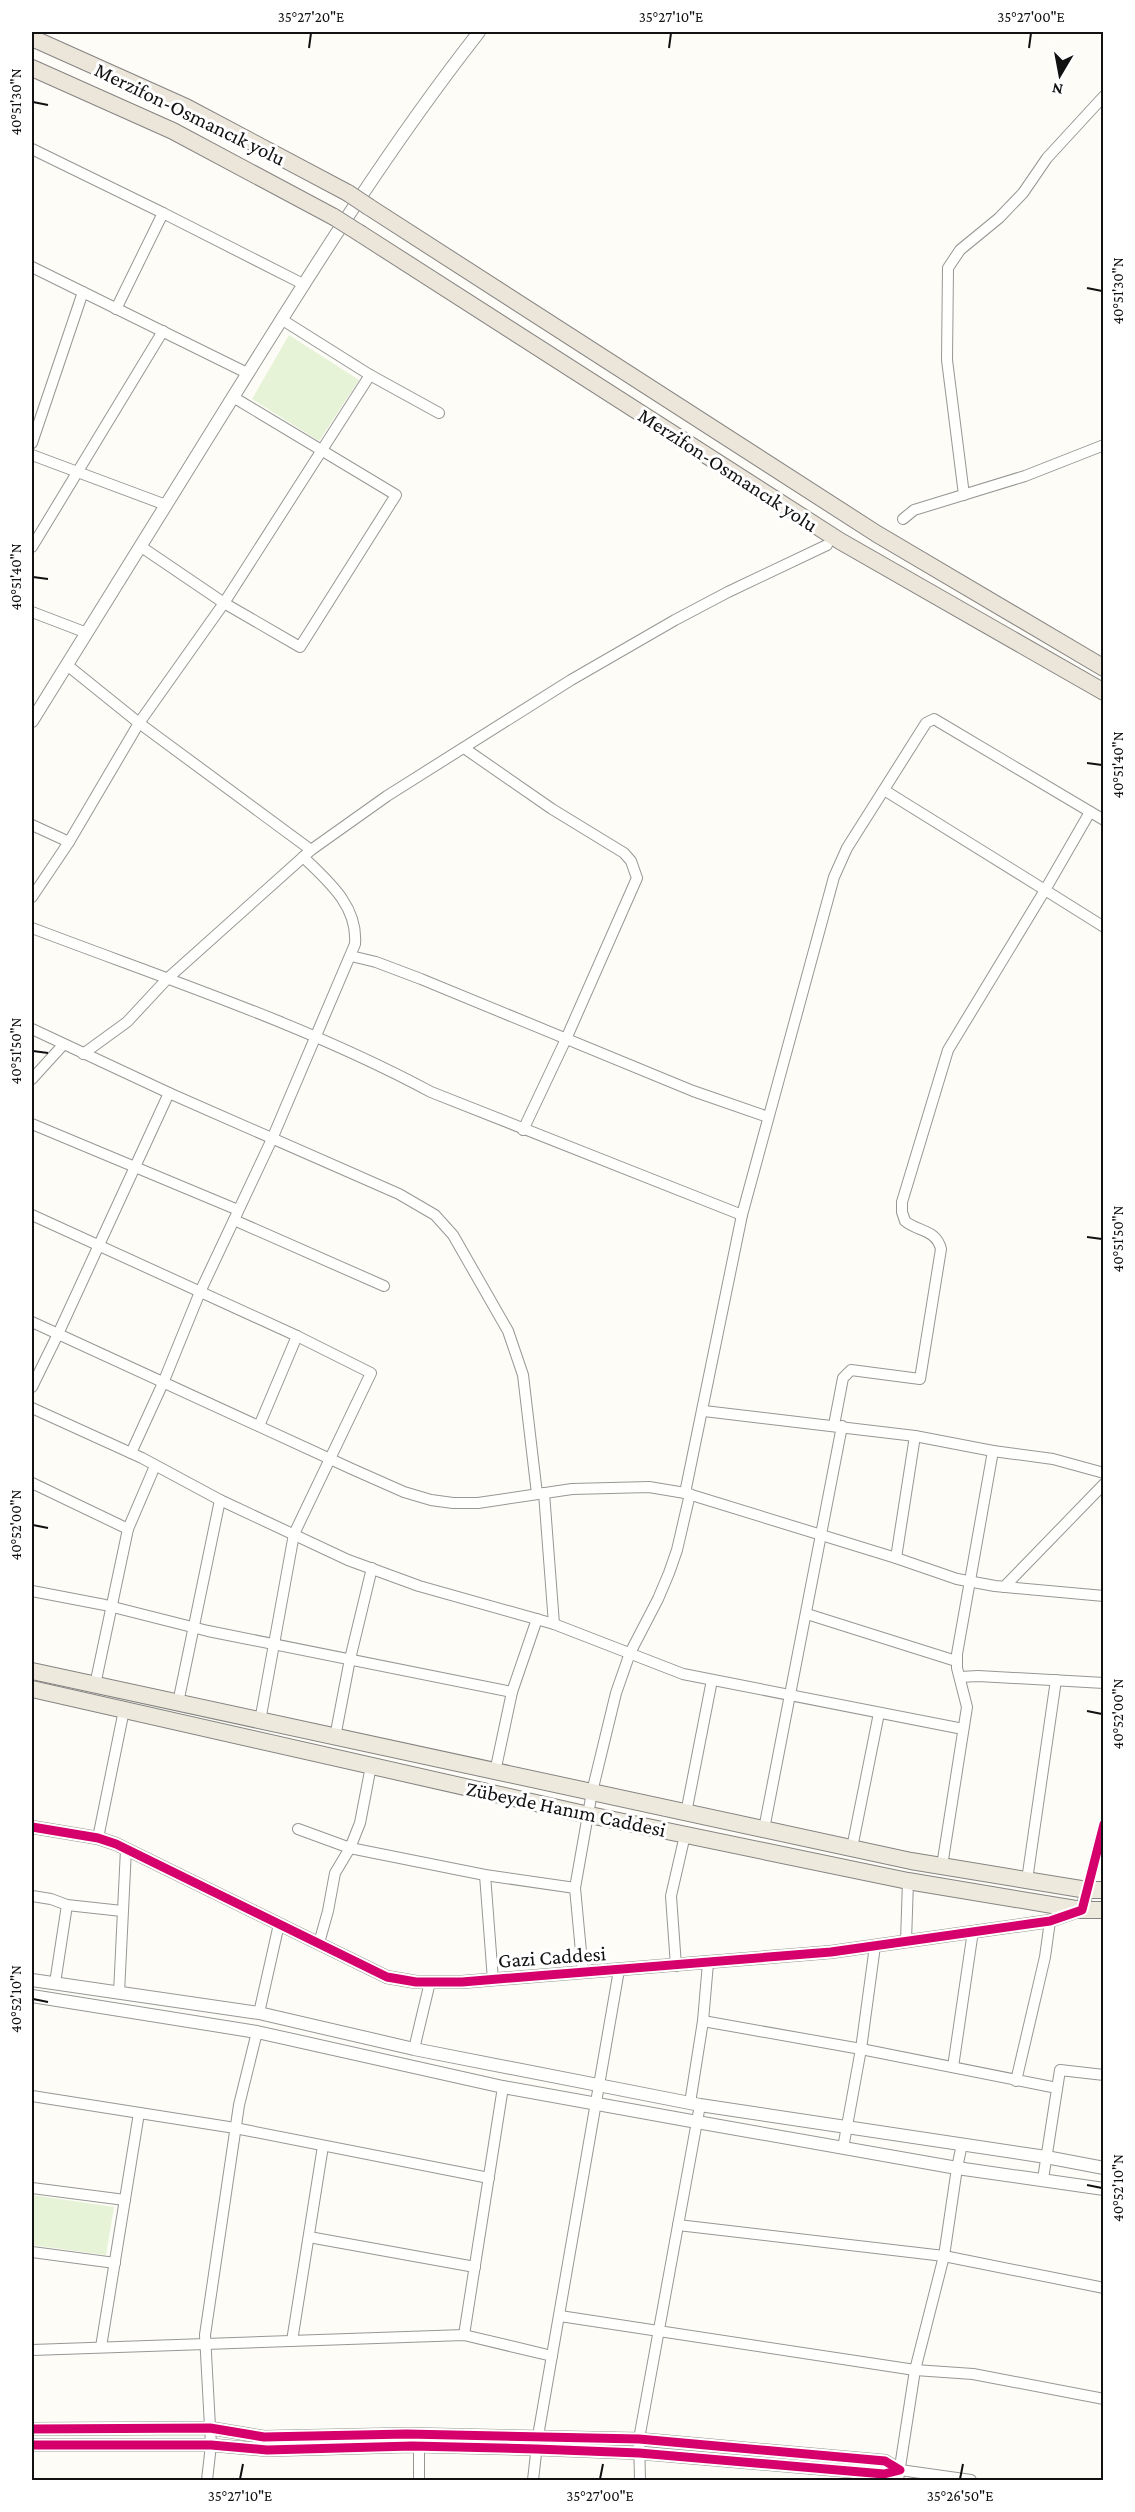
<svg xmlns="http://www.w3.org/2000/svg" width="1135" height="2512" font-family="'Crimson Pro',serif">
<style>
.green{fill:#e7f3d7}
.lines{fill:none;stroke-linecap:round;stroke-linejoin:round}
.minor-casing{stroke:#979795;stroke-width:12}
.tertiary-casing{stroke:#979795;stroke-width:14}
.primary-casing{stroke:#858482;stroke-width:18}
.trunk-casing{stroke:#858482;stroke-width:18}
.minor{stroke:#fffffe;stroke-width:10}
.tertiary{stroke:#fffffe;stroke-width:12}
.primary{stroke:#ede9dc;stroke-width:16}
.trunk{stroke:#ece5da;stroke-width:16}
.trunk-bridge-casing{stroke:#858482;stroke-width:18;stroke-linecap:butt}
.trunk-bridge{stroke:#ece5da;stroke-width:16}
.cycleway-casing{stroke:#fff;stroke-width:13}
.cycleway{stroke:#d6006c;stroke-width:9}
.ticks{fill:none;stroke:#111;stroke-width:2}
.labels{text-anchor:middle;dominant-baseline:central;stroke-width:6;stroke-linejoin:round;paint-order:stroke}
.street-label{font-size:21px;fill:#111;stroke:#fff}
.neatline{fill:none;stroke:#111;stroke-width:2}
.ticks-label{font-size:15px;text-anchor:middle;fill:#111}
</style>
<rect width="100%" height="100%" fill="#fdfcf7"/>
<g class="green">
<polygon points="289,335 359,380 319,441 252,399"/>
<polygon points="32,2195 114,2207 106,2255 32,2245"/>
</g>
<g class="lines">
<defs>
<g id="minor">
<polyline points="32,149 163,213"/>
<polyline points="32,267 247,373"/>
<polyline points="116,309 163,213 303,284"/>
<polyline points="281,319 370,375 439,413"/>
<polyline points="32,443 83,292"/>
<polyline points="32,455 166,505"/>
<polyline points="964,495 947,360 948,268 960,250 999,218 1023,193 1047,158 1104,96"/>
<polyline points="903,519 914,510 1025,476 1104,445"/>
<polyline points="140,546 224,603 300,647 396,495 233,397"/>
<polyline points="32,547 163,331"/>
<polyline points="32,612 87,633"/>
<polyline points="67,665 139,723 311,850"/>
<polyline points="464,748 552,809 624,853 631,861 637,878 566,1039 523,1130"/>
<polyline points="884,790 1045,890 1090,812"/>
<polyline points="32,825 69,842"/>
<polyline points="32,897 69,842 139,723 224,603 370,375"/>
<path d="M32,928C166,979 304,1024 431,1092L742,1215"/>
<polyline points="351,956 376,962 421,979 693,1091 768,1117"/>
<polyline points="32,1029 169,1093 399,1194 435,1215 453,1235 508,1331 523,1375 537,1494"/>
<polyline points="83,1054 127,1022 167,979 311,850 387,796 571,680 675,620 728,592 827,545"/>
<polyline points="32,1079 63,1045"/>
<polyline points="32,1124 238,1210"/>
<polyline points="32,1215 297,1336 371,1373 294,1534 260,1721"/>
<polyline points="234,1220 384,1286"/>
<polyline points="32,1322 352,1469 404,1492 431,1500 453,1503 478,1503 572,1489 649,1487 685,1493 896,1558 957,1579 995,1586 1104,1596"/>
<polyline points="32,1387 58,1334 169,1093"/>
<polyline points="32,1408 142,1458 220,1500 348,1560 419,1586 554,1624 683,1674 963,1729"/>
<polyline points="704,1411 915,1436 993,1451 1053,1459 1104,1473"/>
<path d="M834,1425L843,1378L851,1370L920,1379L941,1249C936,1229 918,1232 905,1221L902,1212V1202L948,1050L1045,890L1104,927"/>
<polyline points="259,1426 297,1336"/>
<path d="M131,1453L163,1383L200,1292L272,1139L355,944C358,906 329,882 303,857"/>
<polyline points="32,1483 128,1529"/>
<polyline points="544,1493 554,1624"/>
<polyline points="685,1493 742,1215 834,877 847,848 926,723 934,719 1104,820"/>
<polyline points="896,1558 915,1436"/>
<polyline points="1004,1587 1104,1484"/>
<polyline points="32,1591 105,1605 208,1631 512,1692"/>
<polyline points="807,1614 956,1661"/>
<polyline points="960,1677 978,1676 1104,1683"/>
<polyline points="95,1685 128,1529 155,1466"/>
<polyline points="178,1703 220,1500"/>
<polyline points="335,1737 350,1659 372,1568"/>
<polyline points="495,1772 512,1692 537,1619"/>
<polyline points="686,1813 712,1680"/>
<polyline points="298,1829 350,1848 485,1875 575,1888"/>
<polyline points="764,1829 842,1426"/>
<polyline points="98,1838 124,1710"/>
<polyline points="852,1848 879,1713"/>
<polyline points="942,1866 967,1707 957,1668 957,1654 993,1451"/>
<polyline points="485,1875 493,1980"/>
<polyline points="1027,1880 1056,1680"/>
<polyline points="1087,1890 1104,1824"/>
<polyline points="32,1896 51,1899 67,1905 122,1911"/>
<polyline points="906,1941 908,1881"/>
<polyline points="319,1943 328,1911 335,1873 350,1848 360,1823 371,1766"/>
<polyline points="676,1966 671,1896 685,1835"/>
<polyline points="583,1973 575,1888 592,1792 616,1693 630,1653 658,1599 669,1573 677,1550 690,1494"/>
<polyline points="55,1983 67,1905"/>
<polyline points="119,1993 126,1849"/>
<polyline points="259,2013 279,1924"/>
<polyline points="703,2021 861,2049 1057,2088"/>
<polyline points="414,2049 430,1982"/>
<polyline points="953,2067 973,1931"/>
<polyline points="1016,2081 1045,1957 1050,1921"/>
<polyline points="32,2096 235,2128 489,2178"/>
<polyline points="690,2103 703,2021 708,1963"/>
<polyline points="843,2148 861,2049 875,1946"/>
<polyline points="1043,2179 1060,2070 1104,2075"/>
<polyline points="32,2188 125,2200"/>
<polyline points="678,2225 944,2256 1104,2288"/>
<polyline points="309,2237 475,2267"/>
<polyline points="32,2252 115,2263"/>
<polyline points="560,2316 915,2370 973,2374 1104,2399"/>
<polyline points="464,2335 503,2087"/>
<polyline points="292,2341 323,2146"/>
<polyline points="101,2347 139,2113"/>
<polyline points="32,2350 464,2335 552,2356"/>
<polyline points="900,2470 971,2480"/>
<polyline points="207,2480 211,2445 205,2335 239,2105 257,2032"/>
<polyline points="419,2480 419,2446"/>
<polyline points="533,2480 538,2436 619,1970"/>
<polyline points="640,2480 639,2439 700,2105"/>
<polyline points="898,2480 915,2370 944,2256 957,2168 962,2144"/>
</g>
<g id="tertiary">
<path d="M32,721C99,613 166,505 233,397C311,272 388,148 479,32"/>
<polyline points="32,1827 98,1838 116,1844 387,1977 416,1982 462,1982 831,1952 1050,1921 1082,1910 1087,1890"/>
<polyline points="32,1980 259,2013 414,2049 700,2105 1046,2157 1104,2168"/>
<polyline points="32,1996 257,2032 503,2087 697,2122 957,2168 1104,2189"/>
<polyline points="32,2429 210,2428 264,2437 407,2434 639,2439 885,2461 900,2470 884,2474 639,2453 536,2449 412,2446 267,2450 211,2445 32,2445"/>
</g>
<g id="primary">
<polyline points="32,1671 911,1861 1087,1890 1104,1890"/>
<polyline points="32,1689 580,1813 908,1881 1082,1910 1104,1910"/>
</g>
<g id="trunk">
<polyline points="32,38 186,107 348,193"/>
<polyline points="32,68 173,131 334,217"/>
<polyline points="369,207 877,534 1104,668"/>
<polyline points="361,234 840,541 1104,692"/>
</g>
</defs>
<use href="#minor" class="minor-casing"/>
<use href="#tertiary" class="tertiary-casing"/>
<use href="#primary" class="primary-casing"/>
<use href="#trunk" class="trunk-casing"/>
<use href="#minor" class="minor"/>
<use href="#tertiary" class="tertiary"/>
<use href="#primary" class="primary"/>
<use href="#trunk" class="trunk"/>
<defs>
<g id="trunk-bridge">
<polyline points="348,193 369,207"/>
<polyline points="334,217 361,234"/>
</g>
</defs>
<use href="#trunk-bridge" class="trunk-bridge-casing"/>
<use href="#trunk-bridge" class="trunk-bridge"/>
<defs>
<g id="cycleway">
<polyline points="32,1827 98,1838 116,1844 387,1977 416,1982 462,1982 831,1952 1050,1921 1082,1910 1104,1824"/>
<polyline points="32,2429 210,2428 264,2437 407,2434 639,2439 885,2461 900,2470 884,2474 639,2453 536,2449 412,2446 267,2450 211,2445 32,2445"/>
</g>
</defs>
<use href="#cycleway" class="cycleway-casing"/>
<use href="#cycleway" class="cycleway"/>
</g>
<path class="ticks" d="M309,48L311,33M669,48L671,33M1029,48L1031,33M33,102L48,105M1087,288L1102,291M33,577L48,579M1087,763L1102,765M33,1051L48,1053M1087,1237L1102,1239M33,1525L48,1528M1087,1711L1102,1714M33,1999L48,2002M1087,2185L1102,2188M240,2479L243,2464M600,2479L603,2464M960,2479L963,2464"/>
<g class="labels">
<g class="street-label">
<text transform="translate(190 114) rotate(26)">Merzifon-Osmancık yolu</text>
<text transform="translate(728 470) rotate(33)">Merzifon-Osmancık yolu</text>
<text transform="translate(566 1809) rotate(12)">Zübeyde Hanım Caddesi</text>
<text transform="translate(552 1957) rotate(-4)">Gazi Caddesi</text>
</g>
</g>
<rect width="1135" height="2512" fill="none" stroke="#ffffff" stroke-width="66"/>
<g transform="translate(1060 75) rotate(190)" stroke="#ffffff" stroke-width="4.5" paint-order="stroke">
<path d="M0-4.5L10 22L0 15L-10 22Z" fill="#111111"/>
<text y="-9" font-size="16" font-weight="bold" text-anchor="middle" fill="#111111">N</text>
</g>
<rect x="33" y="33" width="1069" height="2446" class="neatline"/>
<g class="ticks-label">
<text x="311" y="22">35°27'20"E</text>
<text x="671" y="22">35°27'10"E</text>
<text x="1031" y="22">35°27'00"E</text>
<text transform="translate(16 102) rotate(-90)" y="5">40°51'30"N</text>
<text transform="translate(1118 291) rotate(-90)" y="5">40°51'30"N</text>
<text transform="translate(16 577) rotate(-90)" y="5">40°51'40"N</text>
<text transform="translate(1118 765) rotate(-90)" y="5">40°51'40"N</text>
<text transform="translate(16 1051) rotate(-90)" y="5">40°51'50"N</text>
<text transform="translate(1118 1239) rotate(-90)" y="5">40°51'50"N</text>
<text transform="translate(16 1525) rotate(-90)" y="5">40°52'00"N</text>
<text transform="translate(1118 1714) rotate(-90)" y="5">40°52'00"N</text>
<text transform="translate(16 1999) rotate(-90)" y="5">40°52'10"N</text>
<text transform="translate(1118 2188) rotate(-90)" y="5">40°52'10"N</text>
<text x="240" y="2501">35°27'10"E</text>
<text x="600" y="2501">35°27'00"E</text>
<text x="960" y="2501">35°26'50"E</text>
</g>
</svg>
